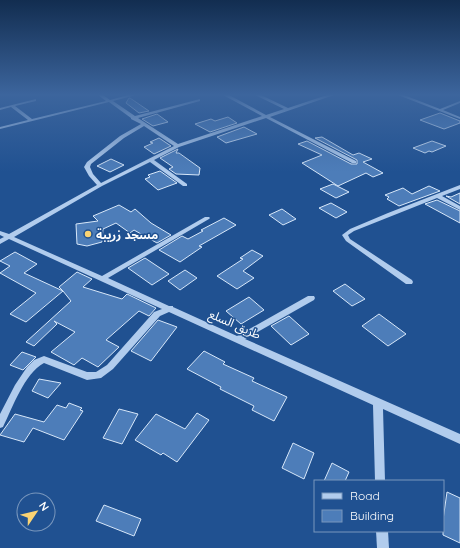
<svg xmlns="http://www.w3.org/2000/svg" width="460" height="548" font-family="Quicksand,'Noto Sans Arabic',sans-serif">
<style>
.building{fill:#4d7db9;stroke:#d7e7f9}
.lines{fill:none;stroke-linecap:round;stroke-linejoin:round}
.minor{fill:#b1cced;fill-rule:evenodd}
.poi-dot{fill:#fad373;stroke:#205191;stroke-width:1.5}
.labels{text-anchor:middle;dominant-baseline:central;stroke-width:3;stroke-linejoin:round;paint-order:stroke}
.poi-label{font-size:12px;font-weight:bold;fill:#fff;stroke:#205191;text-anchor:start}
.street-label{font-size:12px;fill:#fff;stroke:#205191}
</style>
<rect width="100%" height="100%" fill="#205191"/>
<g class="building">
<polygon points="129,98 130,98 149,111 139,113 126,103"/>
<polygon points="440,113 460,121 460,123 444,129 420,120"/>
<polygon points="157,114 168,122 153,126 142,119"/>
<polygon points="228,117 237,123 210,132 195,124 211,119 215,121"/>
<polygon points="244,127 257,134 226,143 217,137"/>
<polygon points="322,137 353,155 359,153 372,159 363,162 383,173 373,177 366,173 338,186 302,163 322,155 298,144 307,141 351,164 357,164 357,160 315,138"/>
<polygon points="159,138 171,146 154,154 144,147 153,143 150,142"/>
<polygon points="432,141 446,146 432,152 429,151 425,153 413,148"/>
<polygon points="178,149 176,153 179,153 200,168 199,175 176,174 169,169 173,167 160,158"/>
<polygon points="111,159 124,165 110,172 97,166"/>
<polygon points="160,171 177,183 158,190 145,179 150,177 148,175"/>
<polygon points="333,184 349,192 336,198 320,189"/>
<polygon points="429,186 440,191 399,206 387,199 389,197 385,195 403,188 412,194"/>
<polygon points="460,193 460,204 446,196 451,197"/>
<polygon points="437,200 460,211 460,223 425,204"/>
<polygon points="331,203 347,212 336,218 319,208"/>
<polygon points="119,205 131,212 135,209 151,223 171,235 157,243 134,230 130,233 116,223 103,229 102,242 87,246 77,244 76,224 98,221 93,216"/>
<polygon points="282,209 296,219 283,225 269,215"/>
<polygon points="224,218 236,225 199,246 202,247 180,262 159,250 182,236 188,239 203,231 201,230"/>
<polygon points="252,250 263,256 243,271 254,278 237,289 217,276 243,259 240,258"/>
<polygon points="15,252 37,264 24,273 63,291 59,287 77,272 92,279 83,287 122,299 127,294 156,308 149,316 139,311 106,340 119,347 98,367 82,358 74,365 51,352 75,332 54,321 57,324 34,346 26,342 71,301 63,291 26,322 10,314 36,293 0,273 10,266 0,261"/>
<polygon points="145,258 169,274 152,285 128,268"/>
<polygon points="185,270 197,278 180,290 168,281"/>
<polygon points="345,284 365,299 352,306 333,291"/>
<polygon points="249,297 264,310 241,324 226,311"/>
<polygon points="379,314 406,334 388,346 362,326"/>
<polygon points="289,316 309,334 291,345 271,326"/>
<polygon points="158,320 177,327 151,361 131,351"/>
<polygon points="204,351 225,362 223,364 254,378 252,381 287,397 274,421 252,410 254,406 220,389 221,387 187,369"/>
<polygon points="22,352 36,357 23,370 10,365"/>
<polygon points="39,379 61,383 48,398 32,391"/>
<polygon points="69,403 82,408 80,410 83,411 64,440 33,428 24,442 0,435 15,414 44,422 57,405 66,408"/>
<polygon points="119,409 138,414 122,444 103,438"/>
<polygon points="197,413 209,420 177,462 163,453 161,455 135,440 156,414 185,429"/>
<polygon points="293,443 314,453 304,479 282,468"/>
<polygon points="332,463 349,472 345,481 324,481"/>
<polygon points="447,492 460,498 460,543 443,535 443,520"/>
<polygon points="104,505 141,519 134,536 96,521"/>
</g>
<g class="lines">
<g class="minor">
<path d="M98,95H103L110,100L128,95H136L113,101L135,116L200,99V101L138,118L178,144L262,116L223,95H229L266,115L284,109L255,95H261L288,108L327,95H334L270,117L356,161V163H352L266,118L179,147L154,160L187,184V186H183L150,162L102,186L14,237L102,276L205,217H209L210,218L209,219L108,278L169,306H173V307L237,336L308,296H314L315,298L314,300L245,339L460,434V444L383,409L385,481H375L373,405L169,312L160,316L113,369L101,378L87,380L44,363C24,374 13,407 3,427L0,428V414L15,385L27,367L34,360L44,356L87,372H96L107,365L154,312L162,309L9,239L0,244V239L4,237L0,235V231L9,234L97,185L89,176L84,167L87,162L120,136L141,124L131,119V118L109,102L0,129V127L28,120L11,107L0,110V108L36,99V101L15,106L32,119L106,101ZM144,126L174,146L101,183L93,174L90,167L91,164L124,138Z"/>
<polygon points="398,95 404,95 440,109 460,101 460,103 443,110 460,117 460,119"/>
<polygon points="460,185 460,189 442,196 460,206 460,210 437,198 354,231 348,235 350,239 412,280 413,282 412,284 406,284 346,241 342,235 350,229 388,213"/>
<polygon points="376,531 388,531 389,548 377,548"/>
</g>
</g>
<linearGradient id="sky" x2="0" y2="1"><stop stop-color="#122d50"/><stop offset="0.55" stop-color="#3c659d"/><stop offset="1" stop-color="#3c659d" stop-opacity="0"/></linearGradient>
<rect width="460" height="172" fill="url(#sky)"/>
<circle class="poi-dot" cx="88" cy="234" r="4"/>
<g class="labels">
<g class="poi-label">
<text x="96" y="234">مسجد زريبة</text>
</g>
<g class="street-label">
<text transform="translate(235 324) rotate(24)">طريق السلع</text>
</g>
</g>
<rect x="314" y="480" width="130" height="52" fill="#205191" stroke="#7997bd"/>
<rect x="322" y="493" width="20" height="6" fill="#b1cced" stroke="#7997bd"/>
<text x="350" y="500" font-size="12" fill="#ffffff">Road</text>
<rect x="322" y="510" width="20" height="12" fill="#4d7db9" stroke="#7997bd"/>
<text x="350" y="520" font-size="12" fill="#ffffff">Building</text>
<g transform="translate(36 512) rotate(55)"><circle r="19" fill="#205191" stroke="#7997bd"/>
<path d="M0-3L7 15L0 10L-7 15Z" fill="#fad373"/>
<text y="-6" font-size="11" font-weight="bold" text-anchor="middle" fill="#ffffff">N</text>
</g>
</svg>
